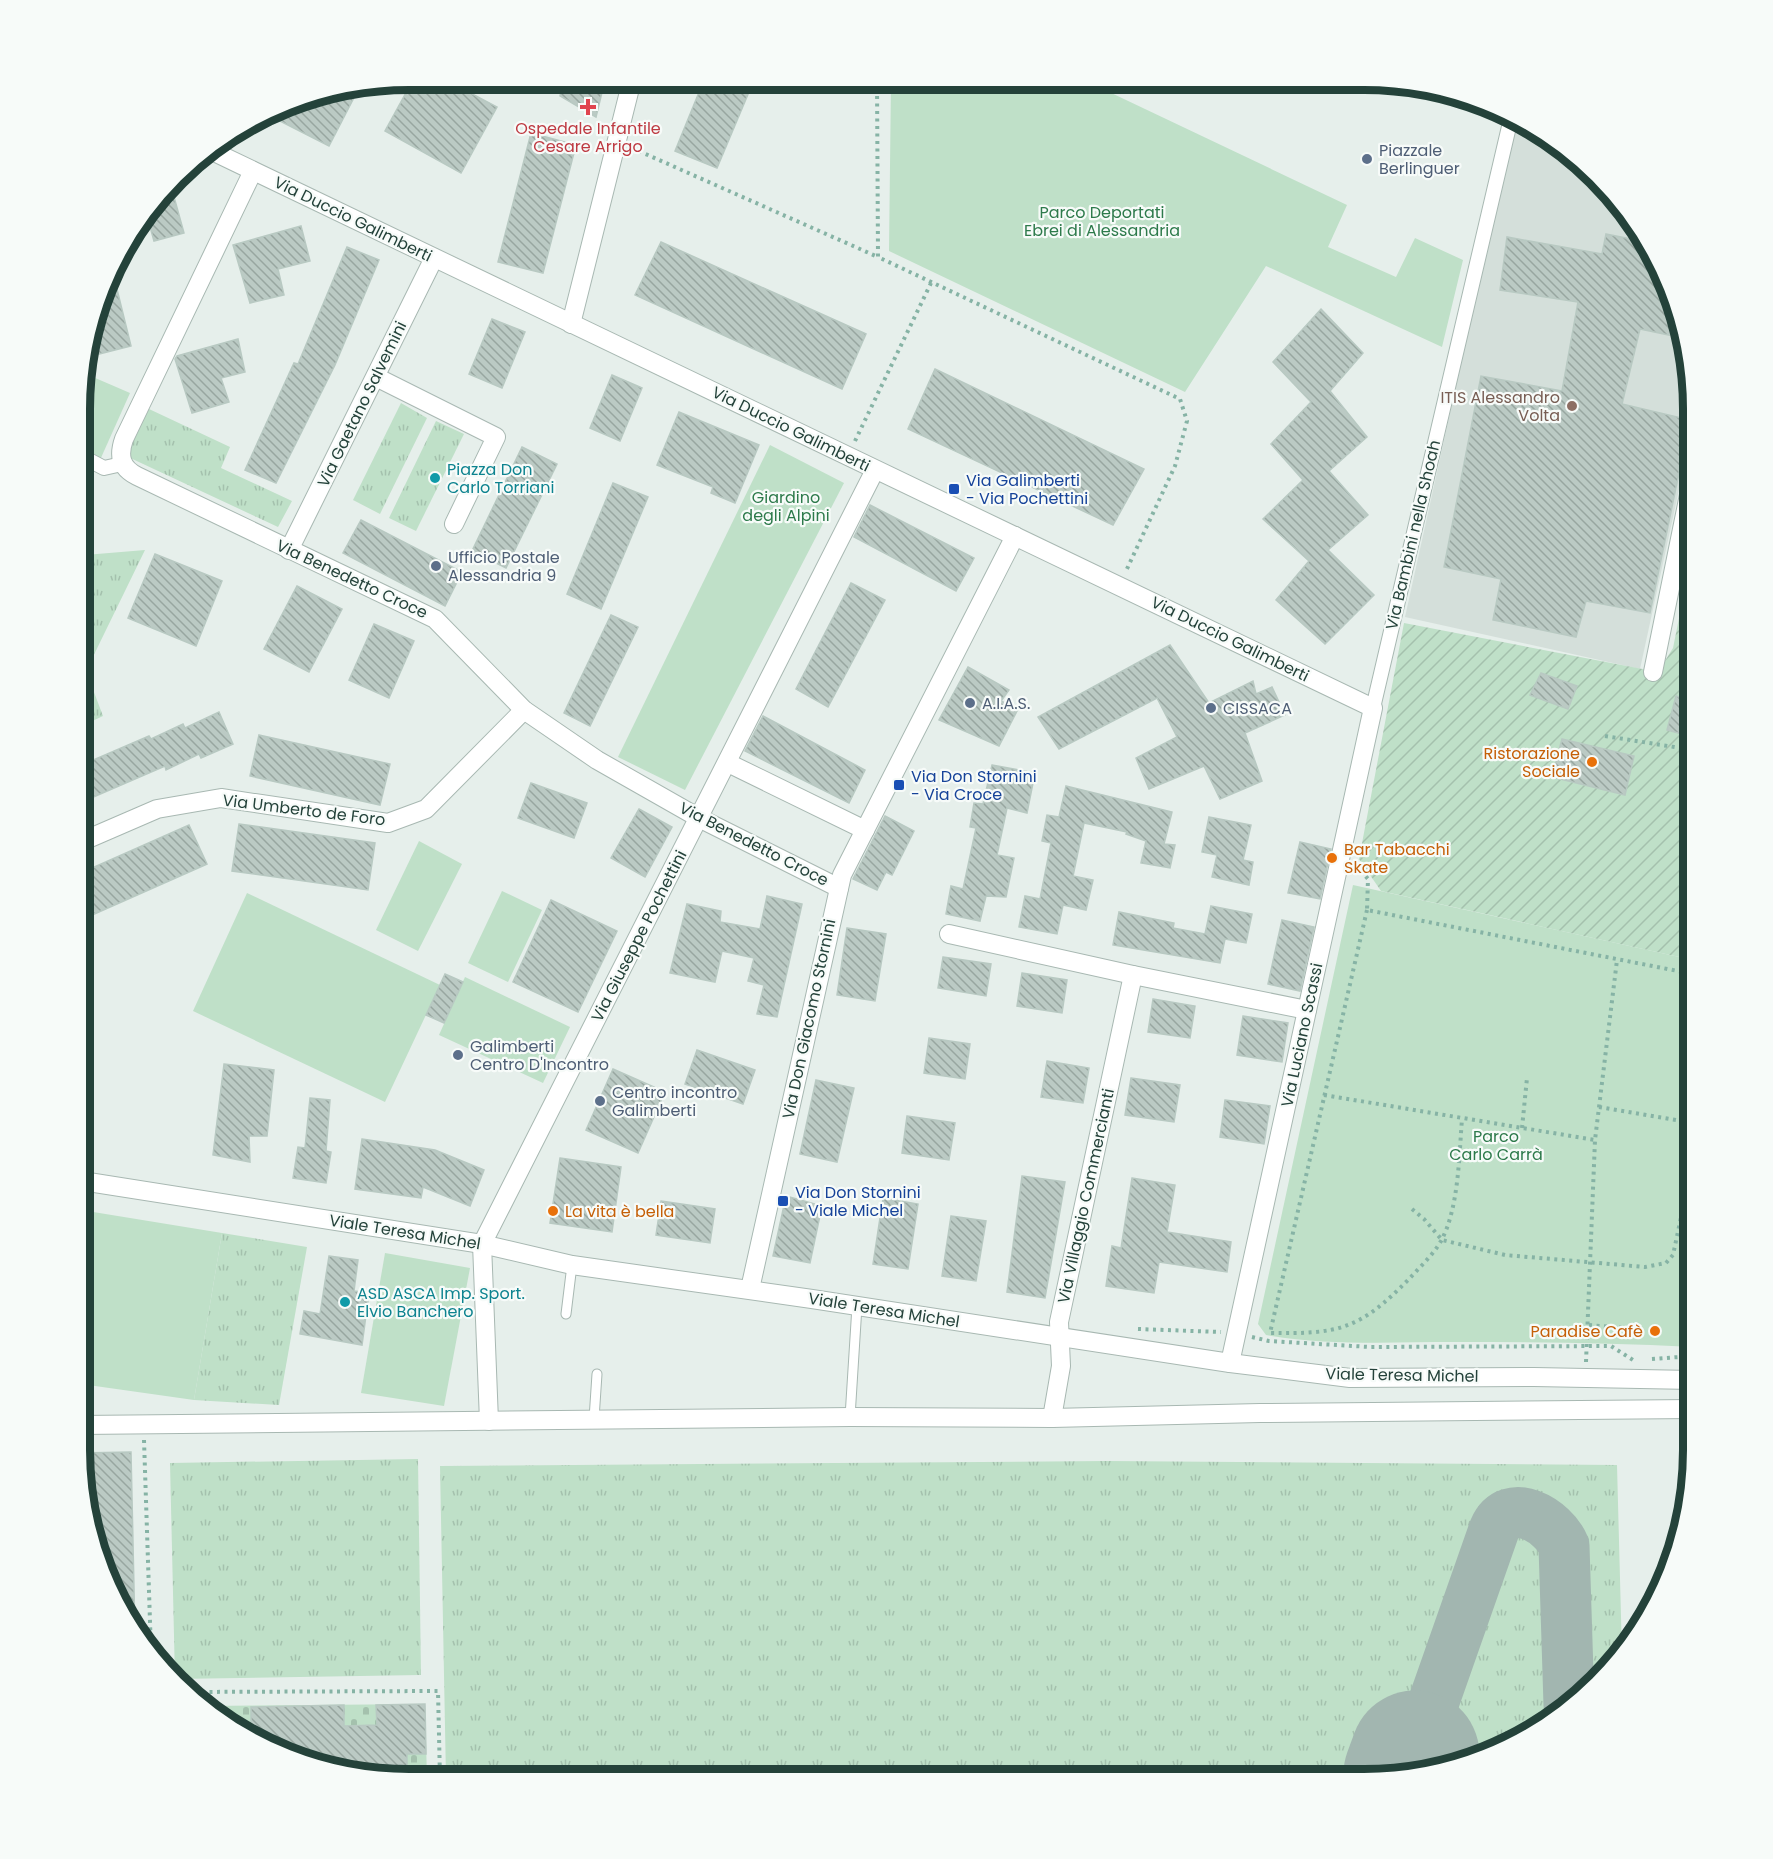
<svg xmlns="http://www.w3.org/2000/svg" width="1773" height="1859" font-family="Poppins,sans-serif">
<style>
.built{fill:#d4dfda}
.grass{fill:url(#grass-tufts)}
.cemetery{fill:url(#cemetery-stones)}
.park{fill:#bfe0c8}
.garden{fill:url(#garden-furrows)}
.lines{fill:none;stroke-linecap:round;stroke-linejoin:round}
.taxiway{stroke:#a2b6b0;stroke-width:51}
.runway{stroke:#a2b6b0;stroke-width:129}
.building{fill:url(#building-back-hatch);stroke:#b8c9c2;stroke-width:1.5}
.service-casing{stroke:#a8b8b2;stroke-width:11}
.pedestrian-casing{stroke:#a8b8b2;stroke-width:16}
.minor-casing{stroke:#a8b8b2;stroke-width:20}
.tertiary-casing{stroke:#a8b8b2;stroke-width:20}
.path{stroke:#86b3a5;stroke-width:4;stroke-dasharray:3 4.5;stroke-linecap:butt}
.service{stroke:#fff;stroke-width:9}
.pedestrian{stroke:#fff;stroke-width:14}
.minor{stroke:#fff;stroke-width:18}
.tertiary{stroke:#fff;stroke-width:18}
.health-dot{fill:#e0444e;stroke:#f7fbf9;stroke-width:2}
.service-dot{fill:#5c6f8a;stroke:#f7fbf9;stroke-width:2}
.education-dot{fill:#8d6e63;stroke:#f7fbf9;stroke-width:2}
.culture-dot{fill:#0f9aa8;stroke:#f7fbf9;stroke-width:2}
.transit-dot{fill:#1a4fb4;stroke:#f7fbf9;stroke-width:2}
.food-dot{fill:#e8710a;stroke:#f7fbf9;stroke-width:2}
.labels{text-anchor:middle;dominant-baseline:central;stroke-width:4.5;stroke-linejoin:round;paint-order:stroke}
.health-label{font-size:16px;fill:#be3a42;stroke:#f7fbf9}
.service-label{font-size:16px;fill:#4e5e75;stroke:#f7fbf9;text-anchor:start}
.park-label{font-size:16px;fill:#2d7a4b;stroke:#f7fbf9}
.street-label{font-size:16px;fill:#24423a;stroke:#f7fbf9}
.education-label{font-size:16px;fill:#785e54;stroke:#f7fbf9;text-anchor:end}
.culture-label{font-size:16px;fill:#0d838f;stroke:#f7fbf9;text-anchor:start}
.transit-label{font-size:16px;fill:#164399;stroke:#f7fbf9;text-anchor:start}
.food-label{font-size:16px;fill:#c56008;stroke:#f7fbf9;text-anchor:end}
.rim{fill:none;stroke:#24423a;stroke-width:8}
</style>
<defs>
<pattern id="grass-tufts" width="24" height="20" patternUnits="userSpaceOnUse" patternTransform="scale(1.5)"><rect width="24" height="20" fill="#bfe0c8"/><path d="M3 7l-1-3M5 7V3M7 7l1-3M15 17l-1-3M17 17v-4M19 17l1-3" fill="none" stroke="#a4c1ad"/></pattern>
<pattern id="cemetery-stones" width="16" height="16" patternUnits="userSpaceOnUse" patternTransform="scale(1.5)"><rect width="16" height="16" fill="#bfe0c8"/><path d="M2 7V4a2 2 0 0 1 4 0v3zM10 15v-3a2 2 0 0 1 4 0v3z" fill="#a4c1ad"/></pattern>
<pattern id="garden-furrows" width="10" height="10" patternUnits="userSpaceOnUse" patternTransform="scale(1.5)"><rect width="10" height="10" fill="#bfe0c8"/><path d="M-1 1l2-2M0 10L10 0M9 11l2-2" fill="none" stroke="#a4c1ad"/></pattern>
<pattern id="building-back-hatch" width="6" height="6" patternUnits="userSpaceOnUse" patternTransform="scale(1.5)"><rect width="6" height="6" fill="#bbcac4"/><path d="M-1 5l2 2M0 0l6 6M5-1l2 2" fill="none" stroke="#98a6a0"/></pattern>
</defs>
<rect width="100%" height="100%" fill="#e6efeb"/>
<polygon class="built" points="1515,119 1529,124 1582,161 1638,225 1676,303 1693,387 1693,425 1640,669 1405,617"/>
<g class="grass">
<polygon points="401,403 427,418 380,514 353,500"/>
<polygon points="149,409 230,447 221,468 292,501 278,527 126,456"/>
<polygon points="436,421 464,434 416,531 389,518"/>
<polygon points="145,550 86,671 103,716 84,725 85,555"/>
<polygon points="222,1233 307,1247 279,1405 194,1400"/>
<polygon points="418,1459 421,1675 175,1679 170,1463"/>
<path d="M1107,1461L1617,1465L1622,1654C1588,1701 1525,1741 1471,1762C1445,1771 1413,1773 1386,1779H446L440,1466Z"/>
</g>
<path class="cemetery" d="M425,1704L427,1779C363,1779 301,1766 245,1736C230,1728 217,1716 204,1706Z"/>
<g class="park">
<polygon points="891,81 1086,81 1347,205 1328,247 1396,277 1415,238 1463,260 1442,347 1266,266 1185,392 889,251"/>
<polygon points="86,374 130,393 100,460 85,452"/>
<polygon points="770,445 844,483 685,790 618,757"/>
<polygon points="419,841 462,864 418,951 376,930"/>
<path d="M1353,885L1693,960V1347C1614,1343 1535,1342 1456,1342C1393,1342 1328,1346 1266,1335L1258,1324Z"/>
<polygon points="502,891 542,910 508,982 468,963"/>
<polygon points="247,893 440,985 385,1102 193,1011"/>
<polygon points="465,977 570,1027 543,1083 439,1035"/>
<polygon points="81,1210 222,1233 194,1400 81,1384"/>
<polygon points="385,1253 470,1268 444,1406 361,1393"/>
</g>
<polygon class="garden" points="1693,549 1693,960 1381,891 1359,859 1404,623 1658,672 1673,648"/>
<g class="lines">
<path class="taxiway" d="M1450,1766L1415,1755L1494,1530C1509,1494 1554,1521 1564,1546L1569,1705"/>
<polyline class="runway" points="1408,1774 1415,1755"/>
</g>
<g class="building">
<polygon points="413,80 446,80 497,107 461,173 385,131"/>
<polygon points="564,80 605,80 596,117 560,96"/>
<polygon points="704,80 754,80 717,168 675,151"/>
<polygon points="359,88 329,146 270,116 302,97"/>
<polygon points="531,133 576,145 543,273 498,262"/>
<polygon points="171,186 184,233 154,241 147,216"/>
<polygon points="301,226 310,261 278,269 284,295 250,303 233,245"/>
<polygon points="1606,234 1646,242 1676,303 1683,338 1640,329 1622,404 1690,420 1650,613 1586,601 1576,637 1493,620 1501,579 1444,567 1481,376 1562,391 1578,302 1500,290 1507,237 1602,254"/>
<polygon points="661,242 866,334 842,389 635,295"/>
<polygon points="347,247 379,260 335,365 276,483 245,470 294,363 298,364"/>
<polygon points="113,273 131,346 99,354 92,328"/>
<polygon points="1321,309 1363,353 1330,391 1367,437 1329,471 1368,515 1328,550 1374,595 1325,644 1276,600 1309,561 1263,519 1303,480 1271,444 1311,402 1273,362"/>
<polygon points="492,319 525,332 502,388 469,374"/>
<polygon points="238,339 245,372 221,378 229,402 192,413 175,359 177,356"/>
<polygon points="935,369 1144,469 1113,525 908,429"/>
<polygon points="612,375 642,388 620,441 590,428"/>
<polygon points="679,412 759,445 735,503 711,493 713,487 657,465"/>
<polygon points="522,447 557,464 506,568 472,551"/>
<polygon points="613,483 648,497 601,609 567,594"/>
<polygon points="870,505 974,558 956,591 854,537"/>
<polygon points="361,520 462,572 445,606 343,553"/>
<polygon points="155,554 222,581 196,646 128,618"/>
<polygon points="851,583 885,600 828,707 796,689"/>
<polygon points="297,586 342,609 309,672 264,649"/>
<polygon points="611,615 638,627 590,726 564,713"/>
<polygon points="374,624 414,641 389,698 349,680"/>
<polygon points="1170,645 1209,703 1253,681 1256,694 1272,687 1285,715 1245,733 1262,781 1220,799 1204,766 1149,789 1136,758 1177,737 1157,698 1059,749 1038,717"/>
<polygon points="968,667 1009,690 1001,701 1018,709 999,746 939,720"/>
<polygon points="1541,673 1577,686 1568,709 1530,695"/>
<polygon points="1676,696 1693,701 1693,737 1667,730"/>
<polygon points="219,712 233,744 201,758 199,754 166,770 165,766 84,801 84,764 149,736 151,739 183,724 185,728"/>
<polygon points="763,716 865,770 849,803 745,751"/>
<polygon points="259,735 390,764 380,805 250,776"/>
<polygon points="1562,739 1634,756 1625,795 1552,777"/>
<polygon points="992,765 1035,773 1027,813 1007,808 997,855 1014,858 1006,897 986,896 980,921 946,914 951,886 963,889 976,828 970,827 974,803 983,804"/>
<polygon points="531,783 587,803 574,838 518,818"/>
<polygon points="1066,786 1172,812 1164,844 1175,845 1170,868 1141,863 1146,841 1126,834 1127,832 1084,823 1073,876 1093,880 1086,910 1063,905 1057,934 1019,927 1025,896 1040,899 1051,843 1042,841 1047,815 1059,817"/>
<polygon points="639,809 672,827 645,877 611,858"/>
<polygon points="885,816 914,831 892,875 886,872 877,890 853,879"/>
<polygon points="1209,817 1251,825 1243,860 1253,862 1249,885 1212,877 1217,855 1202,852"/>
<polygon points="239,824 375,843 368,890 232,871"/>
<polygon points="189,825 207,864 83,919 83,872"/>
<polygon points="1300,842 1331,849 1320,899 1288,893"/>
<polygon points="767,896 802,904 777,1017 757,1014 764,985 748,981 754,958 722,951 715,982 670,973 687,904 721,911 720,922 760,929"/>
<polygon points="551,900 617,931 578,1012 513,982"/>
<polygon points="1211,906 1252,914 1246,943 1225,939 1220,963 1113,945 1119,912 1174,923 1173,928 1205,934"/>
<polygon points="1282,920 1314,927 1300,991 1268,984"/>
<polygon points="847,928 886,934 875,1001 837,995"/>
<polygon points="943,957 991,964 986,996 938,988"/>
<polygon points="1022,973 1067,980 1062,1013 1017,1006"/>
<polygon points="445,974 463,982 444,1023 426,1015"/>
<polygon points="1153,999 1195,1006 1190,1038 1148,1032"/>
<polygon points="1243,1016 1288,1023 1282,1062 1237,1055"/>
<polygon points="929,1038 970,1044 965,1079 924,1073"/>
<polygon points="697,1050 755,1070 743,1104 685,1084"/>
<polygon points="1047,1061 1089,1068 1083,1103 1041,1097"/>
<polygon points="224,1064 274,1070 267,1136 249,1136 250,1162 213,1155"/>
<polygon points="613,1069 665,1092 638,1153 586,1130"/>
<polygon points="1131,1078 1180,1085 1174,1122 1125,1115"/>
<polygon points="816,1080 854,1088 837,1162 800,1154"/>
<polygon points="310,1098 330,1100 326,1151 331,1152 326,1183 293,1178 298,1147 305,1148"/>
<polygon points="1225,1100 1270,1106 1264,1144 1220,1137"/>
<polygon points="907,1116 955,1123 949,1160 902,1153"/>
<polygon points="362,1139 435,1150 484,1170 470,1206 423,1187 421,1198 355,1189"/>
<polygon points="560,1158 621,1167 612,1232 550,1223"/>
<polygon points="1022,1176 1065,1182 1045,1298 1007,1292"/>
<polygon points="1132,1178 1175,1185 1167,1232 1231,1242 1227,1272 1159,1262 1154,1293 1106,1286 1112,1246 1121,1248"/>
<polygon points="786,1196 822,1206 810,1263 773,1256"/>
<polygon points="883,1198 918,1204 908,1269 873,1264"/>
<polygon points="661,1201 715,1209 710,1243 656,1235"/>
<polygon points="951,1216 986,1221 976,1281 942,1276"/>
<polygon points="329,1256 358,1260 354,1291 369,1293 362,1345 300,1334 304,1311 320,1314"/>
<polygon points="131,1452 135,1634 97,1556 89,1517 88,1473 80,1472 80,1453"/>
<polygon points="425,1704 426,1754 407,1754 407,1779 387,1779 323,1768 315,1765 315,1752 286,1753 244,1736 232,1727 251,1726 251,1707 344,1705 344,1726 377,1725 376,1705"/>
</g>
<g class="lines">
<defs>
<g id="service">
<polyline points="566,1314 572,1265"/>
<polyline points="850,1417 857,1306"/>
<polyline points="594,1419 597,1374"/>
</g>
<g id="pedestrian">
<polyline points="85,458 104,468 122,464"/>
<polyline points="1373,708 1511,118"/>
</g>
<g id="minor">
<polyline points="210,150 1373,708 1230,1363"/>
<path d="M253,171L124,439C118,456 121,468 137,476L435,619L524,710L597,760L699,818L839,888"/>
<polyline points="571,324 632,80"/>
<polyline points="376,377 496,437 454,524"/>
<polyline points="289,550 434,258"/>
<polyline points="1653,672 1693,475"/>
<polyline points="728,763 865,830"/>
<polyline points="83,841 157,809 221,798 388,823 426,809 524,710"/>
<polyline points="949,934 1133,975 1307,1010"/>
<polyline points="750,1289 842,875 1015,536"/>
<polyline points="1052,1418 1061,1366 1059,1322 1133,975"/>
<polyline points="489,1421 482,1244 875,470"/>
</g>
<g id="tertiary">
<polyline points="82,1181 482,1244 572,1265 812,1299 1230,1363 1350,1378 1534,1377 1693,1380"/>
<polyline points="80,1425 850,1417 1052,1418 1260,1413 1693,1409"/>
</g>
</defs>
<use href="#service" class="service-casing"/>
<use href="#pedestrian" class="pedestrian-casing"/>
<use href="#minor" class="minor-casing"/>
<use href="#tertiary" class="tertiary-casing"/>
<g class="path">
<polyline points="877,81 878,257 1180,399 1187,421 1175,466 1126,571"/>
<polyline points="632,148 878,257"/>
<polyline points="855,441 931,283"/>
<polyline points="1605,736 1693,750"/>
<polyline points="1356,865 1368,879 1367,910 1693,974"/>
<path d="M1367,910L1270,1333C1339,1334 1359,1330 1409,1279C1420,1267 1433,1255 1441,1241C1459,1208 1459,1155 1462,1119"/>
<polyline points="1324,1095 1595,1140"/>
<polyline points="1599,1107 1693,1123"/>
<polyline points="1522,1128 1527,1078"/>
<polyline points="1412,1209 1424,1219 1442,1240 1505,1255 1645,1267 1666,1263 1673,1255 1693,1161"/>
<polyline points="1589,1325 1635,1329"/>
<polyline points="1138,1329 1221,1332"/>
<polyline points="1252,1337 1269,1341 1370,1347 1611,1346 1633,1360"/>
<polyline points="1652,1359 1693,1356"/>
<polyline points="1586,1362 1595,1140 1617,960"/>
<polyline points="144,1440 151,1652"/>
<polyline points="81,1477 85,1477 86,1500"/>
<polyline points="187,1692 438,1691 440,1779"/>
</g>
<use href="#service" class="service"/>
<use href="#pedestrian" class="pedestrian"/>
<use href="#minor" class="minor"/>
<use href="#tertiary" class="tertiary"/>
</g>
<path class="health-dot" d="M585 98h6v6h6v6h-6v6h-6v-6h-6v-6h6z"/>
<g class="service-dot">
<circle cx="1367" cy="159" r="6"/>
<circle cx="436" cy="566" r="6"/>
<circle cx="970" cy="703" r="6"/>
<circle cx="1211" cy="708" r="6"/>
<circle cx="458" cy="1055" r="6"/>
<circle cx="600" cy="1101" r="6"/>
</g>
<circle class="education-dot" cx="1572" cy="406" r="6"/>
<g class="culture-dot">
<circle cx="435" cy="478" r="6"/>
<circle cx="345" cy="1302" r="6"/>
</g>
<g class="transit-dot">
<rect x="948" y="483" width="12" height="12" rx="3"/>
<rect x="893" y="779" width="12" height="12" rx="3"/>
<rect x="777" y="1195" width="12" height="12" rx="3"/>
</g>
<g class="food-dot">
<circle cx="1592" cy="762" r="6"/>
<circle cx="1332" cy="858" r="6"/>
<circle cx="553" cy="1211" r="6"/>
<circle cx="1655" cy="1331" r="6"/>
</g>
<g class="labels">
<g class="health-label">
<text x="588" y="128">Ospedale Infantile<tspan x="588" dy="18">Cesare Arrigo</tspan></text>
</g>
<g class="service-label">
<text x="1379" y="150">Piazzale<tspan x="1379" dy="18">Berlinguer</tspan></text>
<text x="448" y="557">Ufficio Postale<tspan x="448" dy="18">Alessandria 9</tspan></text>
<text x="982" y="703">A.I.A.S.</text>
<text x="1223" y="708">CISSACA</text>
<text x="470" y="1046">Galimberti<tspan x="470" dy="18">Centro D'Incontro</tspan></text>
<text x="612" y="1092">Centro incontro<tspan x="612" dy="18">Galimberti</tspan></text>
</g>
<g class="park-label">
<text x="1102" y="212">Parco Deportati<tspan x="1102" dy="18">Ebrei di Alessandria</tspan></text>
<text x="786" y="497">Giardino<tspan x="786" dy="18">degli Alpini</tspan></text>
<text x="1496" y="1136">Parco<tspan x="1496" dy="18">Carlo Carrà</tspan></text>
</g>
<g class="street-label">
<text transform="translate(353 219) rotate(26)">Via Duccio Galimberti</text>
<text transform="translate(362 404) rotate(-64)">Via Gaetano Salvemini</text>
<text transform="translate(791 429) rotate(26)">Via Duccio Galimberti</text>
<text transform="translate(1413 535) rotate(-77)">Via Bambini nella Shoah</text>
<text transform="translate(352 579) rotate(25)">Via Benedetto Croce</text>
<text transform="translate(1230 639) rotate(26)">Via Duccio Galimberti</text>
<text transform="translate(304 810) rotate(7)">Via Umberto de Foro</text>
<text transform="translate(754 844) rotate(27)">Via Benedetto Croce</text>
<text transform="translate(639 936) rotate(-63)">Via Giuseppe Pochettini</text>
<text transform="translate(809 1019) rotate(-78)">Via Don Giacomo Stornini</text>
<text transform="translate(1302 1035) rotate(-78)">Via Luciano Scassi</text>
<text transform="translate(1086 1196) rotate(-78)">Via Villaggio Commercianti</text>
<text transform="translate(405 1232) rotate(9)">Viale Teresa Michel</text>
<text transform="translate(884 1310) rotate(9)">Viale Teresa Michel</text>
<text transform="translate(1402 1375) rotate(1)">Viale Teresa Michel</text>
</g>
<g class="education-label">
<text x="1560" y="397">ITIS Alessandro<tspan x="1560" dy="18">Volta</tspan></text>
</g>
<g class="culture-label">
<text x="447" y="469">Piazza Don<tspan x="447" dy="18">Carlo Torriani</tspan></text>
<text x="357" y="1293">ASD ASCA Imp. Sport.<tspan x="357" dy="18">Elvio Banchero</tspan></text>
</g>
<g class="transit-label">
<text x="966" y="480">Via Galimberti<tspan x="966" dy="18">- Via Pochettini</tspan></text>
<text x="911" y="776">Via Don Stornini<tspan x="911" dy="18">- Via Croce</tspan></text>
<text x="795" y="1192">Via Don Stornini<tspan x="795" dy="18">- Viale Michel</tspan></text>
</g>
<g class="food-label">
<text x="1580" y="753">Ristorazione<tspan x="1580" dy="18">Sociale</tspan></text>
<text x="1344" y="849" text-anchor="start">Bar Tabacchi<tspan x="1344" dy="18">Skate</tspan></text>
<text x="565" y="1211" text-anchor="start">La vita è bella</text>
<text x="1643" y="1331">Paradise Cafè</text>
</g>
</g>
<path d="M0 0H1773V1859H0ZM409 90H1364A319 319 0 0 1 1683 409V1450A319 319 0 0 1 1364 1769H409A319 319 0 0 1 90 1450V409A319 319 0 0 1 409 90Z" fill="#f7fbf9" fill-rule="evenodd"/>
<path class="rim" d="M409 90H1364A319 319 0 0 1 1683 409V1450A319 319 0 0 1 1364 1769H409A319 319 0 0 1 90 1450V409A319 319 0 0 1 409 90Z"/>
</svg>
